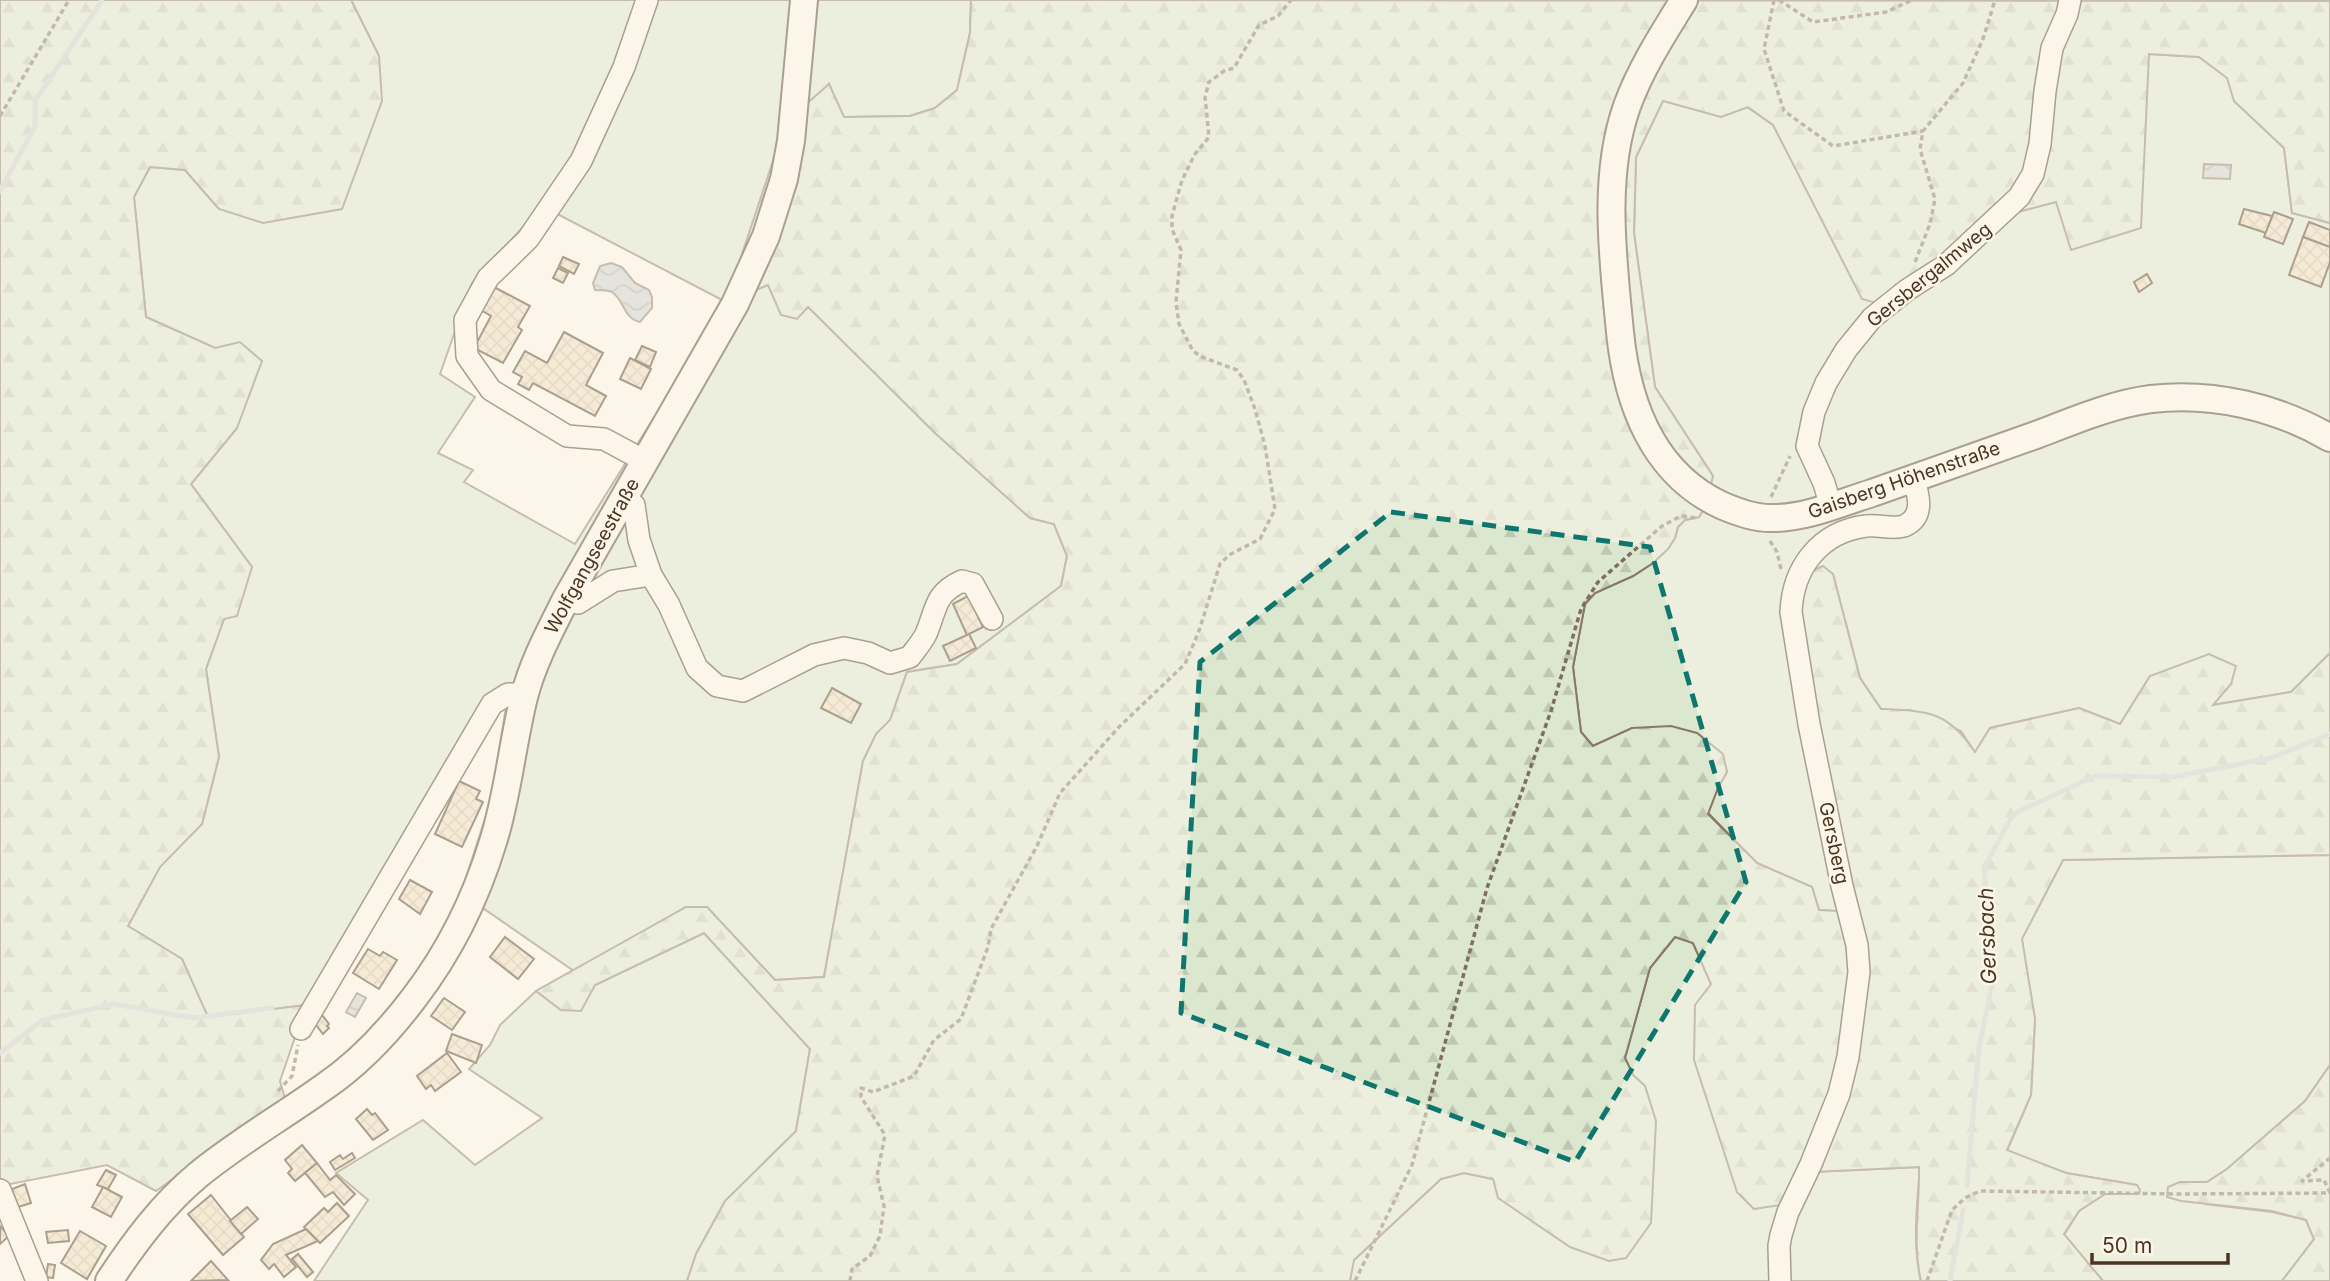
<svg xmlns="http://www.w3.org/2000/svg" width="2330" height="1281" font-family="Inter,sans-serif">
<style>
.grass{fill:#dce7d0;stroke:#887966;stroke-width:2;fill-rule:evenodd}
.forest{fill:url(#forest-firs);stroke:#887966;stroke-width:2}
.water{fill:url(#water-waves);stroke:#887966;stroke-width:2}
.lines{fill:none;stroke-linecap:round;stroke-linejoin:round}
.stream{stroke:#c9cecd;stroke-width:5}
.building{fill:url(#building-cross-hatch);stroke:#4a3520;stroke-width:2}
.minor-casing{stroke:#4a3520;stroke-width:24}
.major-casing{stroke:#4a3520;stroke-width:30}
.path{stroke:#7f6f5c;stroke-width:3.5;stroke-dasharray:5 3.5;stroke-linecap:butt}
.minor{stroke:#fbf6e9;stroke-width:21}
.major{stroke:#fbf6e9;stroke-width:26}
.marked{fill:none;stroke:#0f766e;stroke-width:5;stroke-dasharray:14 9;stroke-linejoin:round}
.labels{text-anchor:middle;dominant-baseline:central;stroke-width:5;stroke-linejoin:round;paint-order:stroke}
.street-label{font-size:19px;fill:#4a3520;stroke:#fbf6e9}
.water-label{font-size:21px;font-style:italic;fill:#4a3520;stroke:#fbf6e9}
</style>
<defs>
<pattern id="forest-firs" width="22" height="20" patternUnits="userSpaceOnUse" patternTransform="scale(1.75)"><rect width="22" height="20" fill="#dce7d0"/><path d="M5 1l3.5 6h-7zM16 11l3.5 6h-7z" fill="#bec7b2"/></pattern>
<pattern id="water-waves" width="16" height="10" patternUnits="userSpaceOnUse" patternTransform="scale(1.75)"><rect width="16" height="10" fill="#c9cecd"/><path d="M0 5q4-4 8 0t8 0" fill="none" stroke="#a5a8a6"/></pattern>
<pattern id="building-cross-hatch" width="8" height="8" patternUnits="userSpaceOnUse" patternTransform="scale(1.75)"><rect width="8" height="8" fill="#ecdcbc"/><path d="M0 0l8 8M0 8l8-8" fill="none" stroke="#ccbda1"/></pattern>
</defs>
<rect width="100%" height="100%" fill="#fbf6e9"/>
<g class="grass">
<path d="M351,0H971L970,33L957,90L935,108L910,116L843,117L829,84L727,301L768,285L808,306L935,433L1030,518L1054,524L1067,556L1061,586L957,664L907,672L890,721L876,734L863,761L824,977L775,980L707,907H686L574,971L461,893L491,800L506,707L488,706L306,1005L208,1018L182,959L128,926L160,866L202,824L219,757L206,669L224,619L252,567L191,484L237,428L215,348L146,317L134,197L150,167L185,170L219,209L379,56ZM542,206L726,302L575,544L464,482L473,470L438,453L475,397L440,374L472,283Z"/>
<polygon points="2149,54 2199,57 2228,78 2234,101 2284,148 2292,213 2330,223 2330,653 2291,692 2212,705 2231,684 2150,676 2120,724 2079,708 1990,728 1975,753 1961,731 1910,710 1882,710 1860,678 1833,574 1854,912 1819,910 1812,887 1757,863 1708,813 1718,788 1727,771 1632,728 1593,746 1581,732 1573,667 1585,604 1595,593 1633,576 1653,563 1675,538 1678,527 1685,520 1699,517 1705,507 1713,476 1655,387 1634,233 1636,157 1663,100 1721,117 1747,107 1773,125 1805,183 2014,213 2056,202"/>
<polygon points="2330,855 2330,1065 2305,1101 2227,1169 2207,1182 2181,1182 2205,1204 2272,1212 2306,1220 2314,1239 2282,1281 2103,1281 2064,1235 2079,1211 2105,1194 2138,1194 2137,1185 2066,1173 2007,1151 2031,1095 2035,1019 2021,940 2063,860"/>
<polygon points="704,933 810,1049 796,1131 725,1201 696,1254 687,1281 314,1281 368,1200 336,1173 423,1120 475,1165 542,1118 469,1069 490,1045 500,1025 536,991 561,1010 595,985"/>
<path d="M1675,937L1693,943L1711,984L1737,1192L1754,1209L1786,1203L1812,1172L1920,1167C1917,1204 1912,1244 1921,1281H1350L1353,1261L1441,1179L1464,1173L1493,1179L1645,1086L1633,1075L1625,1058L1650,968Z"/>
</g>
<g class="forest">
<polygon points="0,0 351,0 379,56 382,101 342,209 263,223 219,209 185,170 150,167 134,197 146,317 215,348 240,342 262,361 237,428 191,484 252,567 237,616 224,619 206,669 219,757 202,824 160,867 128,926 182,959 208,1017 306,1005 280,1081 285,1098 156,1191 107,1165 0,1186"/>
<path d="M971,0L2330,1V223L2292,213L2284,148L2234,101L2227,78L2199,57L2149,54L2141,228L2071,250L2056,202L2014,213L1898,309L1862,299L1773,125L1748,107L1721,117L1663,101L1636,157L1634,233L1655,387L1713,476L1705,507L1699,517L1685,520L1678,527L1675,538L1668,549L1653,563L1633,576L1595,593L1585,604L1573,667L1581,732L1593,746L1632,728L1671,726L1697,733L1723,754L1727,772L1718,788L1708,814L1757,863L1812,887L1819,910L1854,912L1815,731L1799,605L1812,571L1823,566L1833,574L1860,678L1881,709C1928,711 1948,711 1975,752L1990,728L2079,708L2120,724L2150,676L2209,654L2236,666L2231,684L2213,705L2291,692L2330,653V855L2063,860L2022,939L2035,1019L2031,1095L2007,1150L2066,1173L2137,1185L2140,1190L2139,1194H2105L2079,1211L2064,1234L2103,1281H1921C1912,1243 1920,1205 1919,1167L1813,1172L1786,1204L1754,1209L1737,1192L1694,1060L1695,1005L1711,984L1693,943L1675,937L1650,968L1625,1058L1633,1075L1645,1086L1656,1121L1651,1223L1626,1258L1609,1261L1570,1247L1498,1198L1493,1179L1464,1173L1441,1179L1354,1260L1350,1281H687L696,1254L725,1201L796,1131L810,1049L704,933L595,985L581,1011L561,1010L536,991L686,907H707L775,980L824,977L863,761L876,734L890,720L907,672L957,664L1061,586L1067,556L1054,524L1030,518L935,433L808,307L797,319L781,315L768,285L726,302L786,122L829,84L844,117L910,116L935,108L957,90L970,33Z"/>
<polygon points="2330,1065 2330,1281 2282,1281 2314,1239 2306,1220 2272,1211 2181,1201 2167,1197 2168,1187 2180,1182 2207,1182 2227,1169 2305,1101"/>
</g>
<g class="water">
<polygon points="2204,164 2231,165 2230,179 2203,178"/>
<path d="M611,263L622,267L635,283L649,290L652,297V308L640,322C623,318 625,301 612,292C606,289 601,291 595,290L593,283L600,266Z"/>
<polygon points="357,993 366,998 355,1017 346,1012"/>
</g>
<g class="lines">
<g class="stream">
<polyline points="0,191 35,126 35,101 102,0"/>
<polyline points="0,1053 43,1020 113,1004 194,1018 272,1008"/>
<polyline points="1967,1186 1979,1047 1993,980 1984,868 2013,814 2095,776 2172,777 2271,758 2330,734"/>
<polyline points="1950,1281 1963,1210"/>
</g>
</g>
<g class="building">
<polygon points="2244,209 2272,216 2266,233 2239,224"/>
<polygon points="2274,212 2293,219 2283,244 2264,237"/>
<polygon points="2309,222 2330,230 2330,247 2303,237"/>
<polygon points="2303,237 2330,247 2330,262 2321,287 2289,275"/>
<polygon points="563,257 579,264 574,274 559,266"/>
<polygon points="558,268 568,273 563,283 553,278"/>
<polygon points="2147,274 2152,283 2139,292 2134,282"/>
<polygon points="490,285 530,306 518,327 522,330 503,363 474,348 491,316 477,308"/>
<polygon points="564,332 603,353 586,385 606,396 595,416 533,383 529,390 518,384 522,377 513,372 525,351 547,363"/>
<polygon points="642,346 656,352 650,367 635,360"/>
<polygon points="630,358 651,369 641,389 620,379"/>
<polygon points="968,596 983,627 969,634 976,648 950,661 943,646 967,635 953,604"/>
<polygon points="832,688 861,704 851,723 821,708"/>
<polygon points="459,781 480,791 476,799 483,802 462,847 435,834"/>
<polygon points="410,880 432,892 420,914 399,899"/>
<polygon points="505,937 534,959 518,979 490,957"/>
<polygon points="368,949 380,956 383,952 397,960 379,989 353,973"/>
<polygon points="444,998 465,1012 452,1030 431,1016"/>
<polygon points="322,1015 329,1024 327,1026 329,1028 323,1034 313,1021"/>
<polygon points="452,1034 482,1045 476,1063 446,1051"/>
<polygon points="447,1053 461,1072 435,1091 431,1085 426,1089 417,1076"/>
<polygon points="367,1109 372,1115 375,1113 388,1130 373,1140 356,1119"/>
<polygon points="302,1145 317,1163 295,1181 288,1173 292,1169 285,1160"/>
<polygon points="352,1153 355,1158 335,1170 330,1162 340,1155 343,1159"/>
<polygon points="317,1163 330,1180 336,1175 355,1194 344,1205 333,1192 325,1197 305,1173"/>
<polygon points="106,1170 116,1175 108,1189 97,1185"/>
<polygon points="25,1184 31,1203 18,1207 12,1189"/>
<polygon points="103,1187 122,1197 111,1217 92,1207"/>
<polygon points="211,1195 244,1237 223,1255 188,1214"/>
<polygon points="337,1203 349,1216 320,1243 304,1227 324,1208 328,1212"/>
<polygon points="247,1207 258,1219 241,1234 230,1221"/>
<polygon points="0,1226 9,1236 0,1244"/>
<polygon points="306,1229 318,1241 286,1255 296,1267 284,1277 274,1264 269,1269 261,1260 273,1244"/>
<polygon points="68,1230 69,1241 48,1243 46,1232"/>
<polygon points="80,1231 106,1246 87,1279 61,1263"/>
<polygon points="298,1254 313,1272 307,1277 292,1259"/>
<polygon points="211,1261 228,1280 191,1281"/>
<polygon points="48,1264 55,1265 53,1278 46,1277"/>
</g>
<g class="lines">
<defs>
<g id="minor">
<polyline points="645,461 604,439 567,436 491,390 467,356 465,320 488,278 528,239 581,161 624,67 647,0"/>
<path d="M624,497L634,505L639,540L651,575L669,605L697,668L717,686L743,691L814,655L844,648L868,653L890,663L910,657C915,650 922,642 926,634C937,608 934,594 962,581L973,584L992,619"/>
<polyline points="1831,507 1824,483 1807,446 1814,412 1826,383 1846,350 1872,318 1907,290 1946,265 2019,197 2033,174 2040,144 2045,91 2052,48 2067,14 2070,0"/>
<polyline points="566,599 578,603 613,581 651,575"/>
<polyline points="301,1029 492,704 508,694 525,694"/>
<polyline points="0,1190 37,1281"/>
<path d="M1780,1281L1779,1246L1781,1235L1788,1212L1811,1164L1839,1094L1848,1057L1859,972L1857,945L1842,886L1809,724L1791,612C1793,567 1820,532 1866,526C1879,524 1891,530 1904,526C1925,517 1919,495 1913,478"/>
</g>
<g id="major">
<path d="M1684,0C1663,34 1641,68 1627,106C1602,177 1613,259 1620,332C1627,403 1653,473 1721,505C1737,512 1756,519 1773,518C1807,518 1840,503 1872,493C1927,474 1981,454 2036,435C2073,421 2112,404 2151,399C2213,392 2277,407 2330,438"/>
<path d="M109,1281C134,1243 162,1205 198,1175C237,1143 282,1117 324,1087C358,1064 389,1031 414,998C450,951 476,898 493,842C508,795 512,745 524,697C533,662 550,631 566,599L735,304L766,236L784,179L791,141L804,0"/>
</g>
</defs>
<use href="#minor" class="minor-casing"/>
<use href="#major" class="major-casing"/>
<g class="path">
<polyline points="1774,0 1764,49 1784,111 1833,146 1923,131"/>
<polyline points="1779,0 1813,22 1886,12 1912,0"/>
<polyline points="0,116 69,0"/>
<polyline points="1915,262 1930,224 1935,199 1920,149 1923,131 1963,83 1983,39 1995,0"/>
<polyline points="1771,497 1790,456"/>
<polyline points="1770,541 1777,552 1781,569"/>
<polyline points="278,1091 292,1076 298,1045"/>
<polyline points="2330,1193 2324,1180 2302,1181 2330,1158"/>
<polyline points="850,1281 852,1269 870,1256 880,1236 884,1206 877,1176 885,1135 861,1097 861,1088 873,1092 914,1076 934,1040 961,1019 988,947 991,929 1037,846 1060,793 1119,727 1185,664 1199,631 1220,564 1229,555 1260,539 1275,509 1265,446 1255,409 1244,380 1237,370 1202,357 1193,351 1179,324 1176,302 1181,250 1172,229 1172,216 1182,180 1195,154 1209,137 1205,97 1209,82 1224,71 1234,68 1259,25 1278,16 1291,0"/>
<polyline points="1355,1281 1412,1165 1487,888 1551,711 1581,609 1598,582 1662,526 1681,516 1697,518"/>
<polyline points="1927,1281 1952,1210 1965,1198 1980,1191 2181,1194 2330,1193"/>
</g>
<use href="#minor" class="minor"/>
<use href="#major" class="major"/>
</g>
<path d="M0 0H2330V1281H0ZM1391,512L1650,547L1746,882L1575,1162L1181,1013L1200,662Z" fill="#fbf6e9" fill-opacity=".55" fill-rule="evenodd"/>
<path class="marked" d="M1391,512L1650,547L1746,882L1575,1162L1181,1013L1200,662Z"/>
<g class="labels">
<g class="street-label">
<text transform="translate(1929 275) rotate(-39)">Gersbergalmweg</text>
<text transform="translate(1904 480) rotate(-19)">Gaisberg Höhenstraße</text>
<text transform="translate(592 556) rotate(-61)">Wolfgangseestraße</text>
<text transform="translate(1834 843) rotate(78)">Gersberg</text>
</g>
<g class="water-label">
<text transform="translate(1987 936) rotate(-92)">Gersbach</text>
</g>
</g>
<path d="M2092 1253v10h136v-10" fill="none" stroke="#4a3520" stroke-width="3.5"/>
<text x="2102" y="1253" font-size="21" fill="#4a3520" stroke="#fbf6e9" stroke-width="5" paint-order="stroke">50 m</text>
</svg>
